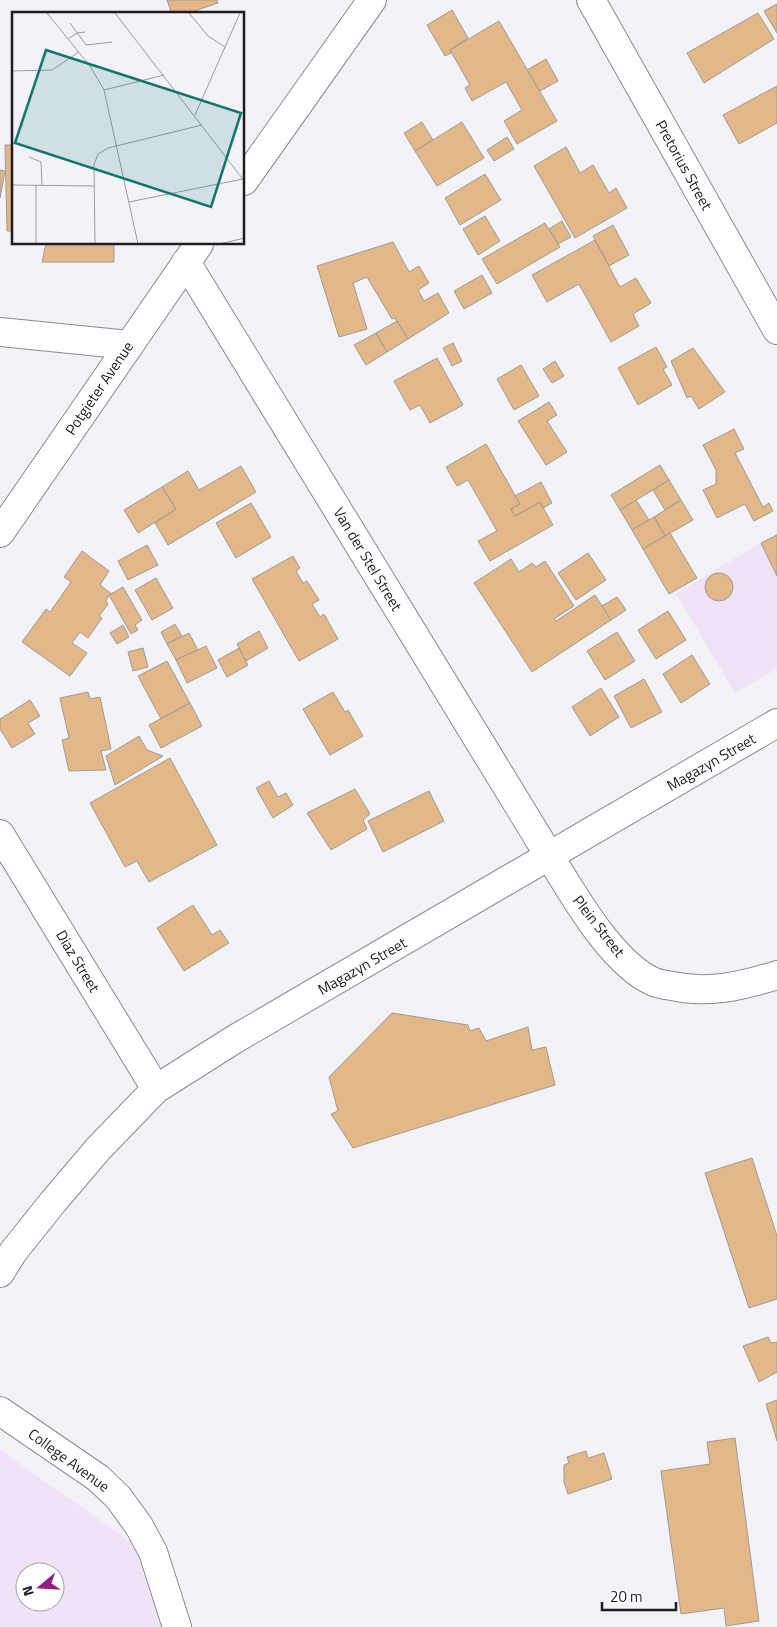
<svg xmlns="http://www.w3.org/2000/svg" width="777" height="1627" font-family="'Titillium Web',sans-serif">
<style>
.education{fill:#efe3f7;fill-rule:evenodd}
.building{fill:#e3b888;stroke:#9f9b96}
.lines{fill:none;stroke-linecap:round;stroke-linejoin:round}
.street-casing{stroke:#8b8a90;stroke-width:30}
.secondary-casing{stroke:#8b8a90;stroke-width:30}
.street{stroke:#fff;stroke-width:28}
.secondary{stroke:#fff;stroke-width:28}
.labels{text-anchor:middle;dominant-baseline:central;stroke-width:4.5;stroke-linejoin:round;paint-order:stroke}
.street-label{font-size:15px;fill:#1d1c1f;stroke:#fff}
.inset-road{fill:none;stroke:#9d9ca1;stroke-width:1}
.view{fill:#0f766e;fill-opacity:0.15;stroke:#0f766e;stroke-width:2.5}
.inset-edge{fill:none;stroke:#1d1c1f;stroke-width:2.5}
</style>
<rect width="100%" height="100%" fill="#f2f2f7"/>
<g class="education">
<polygon points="777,533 777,669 735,693 676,594"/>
<path d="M0,1450L134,1544L161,1627H0ZM25,1572H55V1602H25Z"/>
</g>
<g class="building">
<polygon points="167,0 217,0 218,3 186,14 172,14"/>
<polygon points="777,4 777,33 764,11"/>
<polygon points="452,10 468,38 450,50 451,53 445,56 427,25"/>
<polygon points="758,13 774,39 704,83 687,53"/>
<polygon points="499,21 557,121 517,144 504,121 522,110 506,82 472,101 465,88 470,85 450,50"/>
<polygon points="546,59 558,81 540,91 527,70"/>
<polygon points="777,86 777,123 739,144 723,115"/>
<polygon points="422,122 433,140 415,151 404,133"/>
<polygon points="462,122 484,158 437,186 415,151"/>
<polygon points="507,137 514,149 494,161 487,150"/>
<polygon points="5,145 14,145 14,231 7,231"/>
<polygon points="566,147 580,173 593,165 609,193 616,188 627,208 575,238 534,166"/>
<polygon points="0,170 5,171 0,198"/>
<polygon points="485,174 501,200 460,225 445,198"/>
<polygon points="485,216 500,241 478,255 463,229"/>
<polygon points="562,221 571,237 558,244 549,229"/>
<polygon points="545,223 560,247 497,284 482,259"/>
<polygon points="613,225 629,255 609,266 593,236"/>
<polygon points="595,240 620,287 636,278 651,303 633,314 639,326 611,342 579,284 547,302 532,275"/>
<polygon points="393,242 409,272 419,266 429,283 418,290 424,301 438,293 449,313 408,339 395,318 392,319 367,277 353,283 367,329 339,337 317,266"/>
<polygon points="46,244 114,244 114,262 42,262"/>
<polygon points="482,275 492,293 464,309 454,291"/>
<polygon points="397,321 408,339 387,352 376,333"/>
<polygon points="376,333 387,352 366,365 354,345"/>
<polygon points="453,343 462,361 452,366 443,348"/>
<polygon points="656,347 667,367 663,369 672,385 638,405 618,368"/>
<polygon points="693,348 725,392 699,409 691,396 687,398 671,361"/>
<polygon points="437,358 463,405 430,423 420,405 410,410 394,381"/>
<polygon points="555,361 564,376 552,383 543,369"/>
<polygon points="521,365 539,396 514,410 497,379"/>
<polygon points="549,402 557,415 547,421 567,452 546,465 518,421"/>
<polygon points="734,429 744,449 735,453 763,507 769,503 773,511 754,521 745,504 717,518 703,490 716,484 716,470 703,445"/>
<polygon points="486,444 520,504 511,509 515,516 540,502 553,525 490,561 478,541 497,531 468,480 457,486 446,467"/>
<polygon points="660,465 669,480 620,510 611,495"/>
<polygon points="241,466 256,492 168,545 155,523 176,509 162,487 188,471 199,490"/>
<polygon points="669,480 681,500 665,510 653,490"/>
<polygon points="541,482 552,503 543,508 540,502 515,516 511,509 520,504 515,496"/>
<polygon points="162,487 176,509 138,533 124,510"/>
<polygon points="636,500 649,520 632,530 620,510"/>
<polygon points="681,500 693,520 665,536 654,517"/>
<polygon points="251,503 271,537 236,558 216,523"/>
<polygon points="654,517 665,536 643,549 632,530"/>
<polygon points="670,533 697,578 669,594 643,549"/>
<polygon points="777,535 777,576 761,543"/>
<polygon points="147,545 158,565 128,580 118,561"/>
<polygon points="82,551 109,571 100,585 112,594 109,595 106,601 108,604 99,616 102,618 88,638 80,632 72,643 87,653 70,676 22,642 46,609 50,612 71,582 64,577"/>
<polygon points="588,553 606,580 576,600 558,573"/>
<polygon points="293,556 300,568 296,571 303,583 307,581 319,600 312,604 320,617 324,614 338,639 299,661 252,579"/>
<polygon points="511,559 519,572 532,563 536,567 545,561 574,606 554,619 556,621 595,595 611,620 532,672 474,583"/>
<circle cx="719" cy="587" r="14"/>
<polygon points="156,578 173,608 152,620 135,590"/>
<polygon points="123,587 142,620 135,625 138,630 131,634 109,595"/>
<polygon points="617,597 626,610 611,620 602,606"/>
<polygon points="668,611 686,640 656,659 638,630"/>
<polygon points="175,624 182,636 167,644 161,632"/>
<polygon points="123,625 129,637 117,644 110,633"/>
<polygon points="259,631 268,648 246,661 237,644"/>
<polygon points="617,632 635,661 605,680 587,651"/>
<polygon points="189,633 198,650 176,660 167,644"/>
<polygon points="206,646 217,668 187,683 176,660"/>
<polygon points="143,648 148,667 133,671 128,652"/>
<polygon points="239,648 248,665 227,677 218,660"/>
<polygon points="692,655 710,684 681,703 663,674"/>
<polygon points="167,661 190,703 161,719 138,676"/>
<polygon points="644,679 662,712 631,728 614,696"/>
<polygon points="601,688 619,717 590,736 572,707"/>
<polygon points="88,692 90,699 100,697 111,749 101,751 106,770 69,771 62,740 69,738 60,698"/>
<polygon points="333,692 345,712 348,710 363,736 330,755 303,709"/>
<polygon points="30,700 40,716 28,723 35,734 12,748 0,729 0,719"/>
<polygon points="190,703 202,726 161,748 149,725"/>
<polygon points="139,736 147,750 163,756 115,785 106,756"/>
<polygon points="170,758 217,845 149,882 137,861 125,867 90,803"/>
<polygon points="269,781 278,797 286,793 293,805 273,818 256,788"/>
<polygon points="355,789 370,814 363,820 367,829 331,850 307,813"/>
<polygon points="429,791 444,821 383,852 368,821"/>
<polygon points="193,905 212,935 220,930 229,943 184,971 157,928"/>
<polygon points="392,1013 468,1025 470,1031 479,1028 486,1041 528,1027 532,1050 546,1047 555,1085 353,1148 331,1114 338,1111 329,1077"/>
<polygon points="752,1158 777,1236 777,1299 749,1308 705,1173"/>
<polygon points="768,1337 771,1343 777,1342 777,1372 759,1382 743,1346"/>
<polygon points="777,1400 777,1441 766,1404"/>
<polygon points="735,1438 759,1621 726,1626 724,1608 681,1614 661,1471 710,1464 707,1442"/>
<polygon points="586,1451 588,1458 604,1453 612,1479 568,1494 564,1482 564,1465 569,1463 567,1457"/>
</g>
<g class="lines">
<defs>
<g id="street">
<polyline points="591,0 777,330"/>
<path d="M186,262L550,857C573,894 612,964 654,982C659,984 666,985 672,986C709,994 742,986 777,975"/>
<polyline points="0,332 129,345"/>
<polyline points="0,834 156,1089"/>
<polyline points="0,1273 13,1252 53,1202 98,1149 156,1089 235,1039 777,723"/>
<polyline points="0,1411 98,1478 118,1497 139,1526 153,1552 177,1627"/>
</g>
<g id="secondary">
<polyline points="244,181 372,0"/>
<polyline points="0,533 199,244"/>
</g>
</defs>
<use href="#street" class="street-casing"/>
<use href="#secondary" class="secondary-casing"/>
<use href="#street" class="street"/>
<use href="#secondary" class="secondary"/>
</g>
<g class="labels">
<g class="street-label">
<text transform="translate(684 165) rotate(61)">Pretorius Street</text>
<text transform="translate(99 388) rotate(-56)">Potgieter Avenue</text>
<text transform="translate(368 559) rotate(59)">Van der Stel Street</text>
<text transform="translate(711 762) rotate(-30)">Magazyn Street</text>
<text transform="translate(599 926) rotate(52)">Plein Street</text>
<text transform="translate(78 961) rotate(59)">Diaz Street</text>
<text transform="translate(362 966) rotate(-30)">Magazyn Street</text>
<text transform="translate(69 1460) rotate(36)">College Avenue</text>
</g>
</g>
<g transform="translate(12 12)">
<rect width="232" height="232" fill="#f2f2f7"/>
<path class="inset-road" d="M35,1L78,54L92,78L126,232M103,1L233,170M177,1L196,24L213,35M58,11L74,33L100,30M56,27L65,21L73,20M0,59L40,58L67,40M92,78L152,63M183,103L228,1M17,145L29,150L30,173M0,173L82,174M24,173V232M117,190L231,167M83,232L82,153L86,142L96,136L190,113M207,232L233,226"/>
<path class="view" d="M34,38L229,101L199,195L3,131Z"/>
<rect width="232" height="232" class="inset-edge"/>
</g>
<g transform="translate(40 1587) rotate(252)"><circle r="24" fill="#ffffff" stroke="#a5a4a5"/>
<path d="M0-4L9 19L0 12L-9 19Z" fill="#921e7d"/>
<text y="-8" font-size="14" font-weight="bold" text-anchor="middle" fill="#1d1c1f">N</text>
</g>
<path d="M602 1602v8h74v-8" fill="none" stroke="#1d1c1f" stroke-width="2.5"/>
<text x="610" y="1602" font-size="15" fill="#1d1c1f" stroke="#ffffff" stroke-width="4" paint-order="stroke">20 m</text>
</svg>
